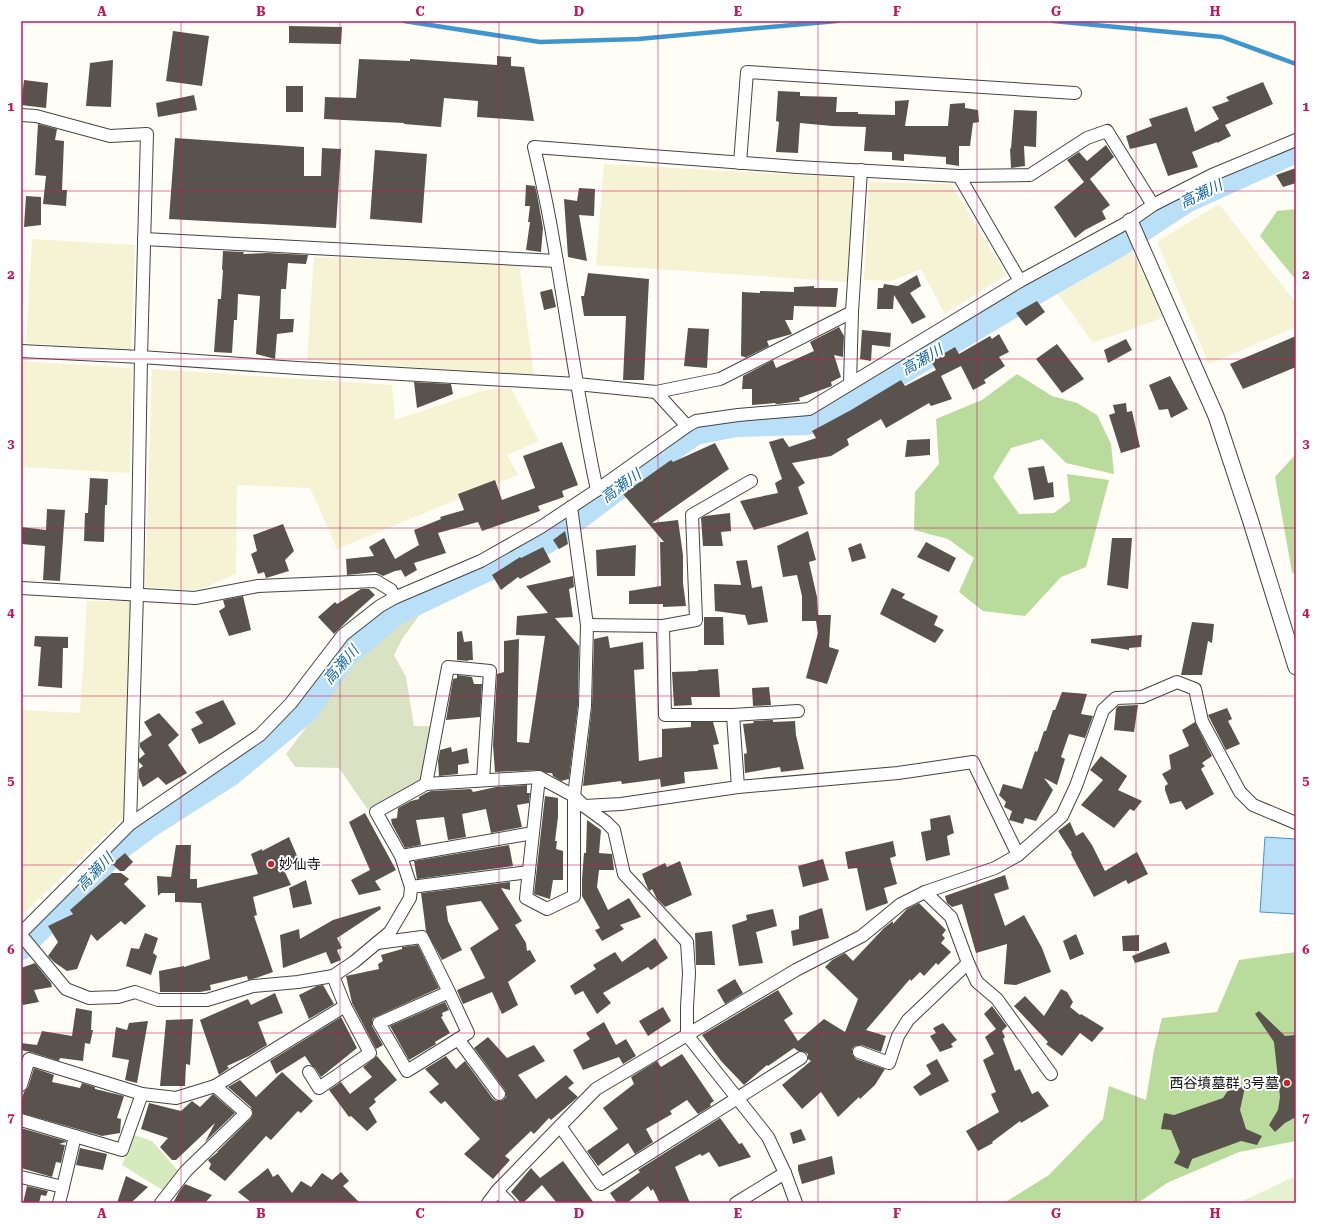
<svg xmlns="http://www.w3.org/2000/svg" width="1317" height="1224" font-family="'Roboto Serif','Noto Sans JP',serif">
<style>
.farmland{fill:#f6f3d4}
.green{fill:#d5ebbd}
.forest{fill:#b9dc9c}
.cemetery{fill:#d9e3c4}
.pitch{fill:#e6f2cf}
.water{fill:#b9e0f7;stroke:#3f96cf}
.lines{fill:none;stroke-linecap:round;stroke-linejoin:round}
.stream{stroke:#3f96cf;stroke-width:4.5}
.river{stroke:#b9e0f7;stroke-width:26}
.building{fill:#5a524d}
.minor-casing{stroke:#444;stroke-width:14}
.tertiary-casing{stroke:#444;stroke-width:17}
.minor{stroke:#fff;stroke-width:12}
.tertiary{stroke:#fff;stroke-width:15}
.grid{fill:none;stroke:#c2185b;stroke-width:1;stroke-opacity:0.55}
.poi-dot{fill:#c4262e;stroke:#fff;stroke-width:1.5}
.labels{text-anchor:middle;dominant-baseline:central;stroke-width:4;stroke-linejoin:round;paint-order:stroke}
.poi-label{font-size:14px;fill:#111;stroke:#fff;text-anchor:start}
.water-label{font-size:15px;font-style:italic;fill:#1768a6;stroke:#fff}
.neatline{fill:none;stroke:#c2185b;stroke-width:1.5}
.grid-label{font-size:13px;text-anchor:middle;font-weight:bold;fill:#c2185b}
</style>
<rect width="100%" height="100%" fill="#fffdf5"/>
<g class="farmland">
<polygon points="604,164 853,178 848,282 596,265"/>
<polygon points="869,182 951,184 1006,275 945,314 921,269 892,281 864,280"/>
<polygon points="1219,204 1296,303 1296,327 1209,364 1157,242"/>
<polygon points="32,239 135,245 131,350 26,343"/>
<polygon points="1132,251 1165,317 1093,343 1058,294"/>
<polygon points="314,257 519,264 534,375 307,360"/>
<polygon points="21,361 132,368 130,473 21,467"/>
<polygon points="152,369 392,385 395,420 485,390 511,388 539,441 507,455 518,475 337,549 310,488 237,485 236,574 198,590 145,587"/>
<polygon points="87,601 132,601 123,818 21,916 21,710 80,713"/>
</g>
<polygon class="green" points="134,1135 152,1141 178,1171 164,1191 122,1165"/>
<g class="forest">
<polygon points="1296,209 1296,280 1260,236 1277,211"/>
<polygon points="1017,374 1052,396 1077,403 1097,415 1111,444 1114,474 1066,463 1042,439 1011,448 993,477 1019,514 1054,513 1070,501 1067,474 1109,480 1086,567 1061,577 1025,616 983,611 959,592 974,558 948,539 914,530 915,492 939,464 936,419 982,400"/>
<polygon points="1296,454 1296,575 1292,572 1275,477"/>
<polygon points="1296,952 1296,1141 1239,1152 1167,1183 1138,1203 1004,1203 1049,1175 1103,1119 1109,1086 1146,1100 1154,1050 1162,1018 1217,1012 1239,960"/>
</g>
<polygon class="cemetery" points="413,605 421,613 402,639 394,655 406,677 414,726 431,726 420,781 368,810 339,768 295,767 286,754 314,717 308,711 346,657 397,615"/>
<polygon class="pitch" points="1296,1176 1296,1203 1238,1203"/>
<polygon class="water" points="1265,837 1296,839 1296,914 1260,912"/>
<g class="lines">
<g class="stream">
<polyline points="404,21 540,42 638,39 837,21"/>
<polyline points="1053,21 1222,37 1296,64"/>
</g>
<polyline class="river" points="21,947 118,848 149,825 229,774 305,711 344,656 396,612 471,576 546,541 622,484 695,432 736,424 807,422 828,415 1038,290 1117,245 1186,200 1296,150"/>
</g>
<g class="building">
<polygon points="289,26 342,27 341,44 289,43"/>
<polygon points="173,31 209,36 202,86 166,81"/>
<polygon points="497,56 511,57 511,66 524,67 534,121 477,117 478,101 444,98 441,127 404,124 404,123 324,119 325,97 356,98 359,59 410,61 410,59 497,65"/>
<polygon points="113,60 111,107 86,106 90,63"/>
<polygon points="24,80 48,83 46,108 21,105"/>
<polygon points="1263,82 1273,104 1225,125 1231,136 1217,143 1217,142 1192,152 1198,167 1168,176 1156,143 1130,149 1126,136 1152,126 1149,119 1187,107 1195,132 1219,119 1212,107 1229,101 1226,97"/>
<rect x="286" y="86" width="17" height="26"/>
<polygon points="778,91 800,92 800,96 837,97 836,112 858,112 858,114 895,115 895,101 909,100 905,126 948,126 950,104 965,103 965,108 978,110 979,122 973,123 970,146 959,146 959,166 946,164 946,157 904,154 904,161 892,160 892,152 864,151 866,127 832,126 800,123 798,153 776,152 779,122 776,121"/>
<polygon points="194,95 197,110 158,117 156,103"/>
<polygon points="1014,110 1037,111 1036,147 1024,146 1025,166 1011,168 1010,148 1011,149"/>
<polygon points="38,124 57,129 55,140 64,141 62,190 67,190 66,206 43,204 46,176 35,175"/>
<polygon points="175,138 304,147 304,176 321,176 322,148 341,149 336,228 169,219"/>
<polygon points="1106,145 1114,157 1090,179 1110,205 1102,211 1106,219 1085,230 1075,238 1054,207 1084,182 1067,160 1079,152 1087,161"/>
<polygon points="375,150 427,154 422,223 370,219"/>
<polygon points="1296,168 1296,183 1283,187 1276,175"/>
<polygon points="526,185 535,186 537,194 543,228 541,252 526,250 530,222 528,222 530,206 525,206"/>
<polygon points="579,188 595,189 594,216 579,215 587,261 568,257 564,199 577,201"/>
<polygon points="26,196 41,197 41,225 24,227"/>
<polygon points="223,251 244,252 243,254 268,253 308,255 306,264 288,263 286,289 281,289 280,319 294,319 293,332 277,334 275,359 256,354 260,296 238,294 237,320 234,320 232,353 214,352 218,299 221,299 223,270 222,270"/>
<polygon points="588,273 649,279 644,380 623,380 626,316 584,316 581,296 584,296"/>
<polygon points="917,275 921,286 910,293 926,317 912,324 894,295 893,309 877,309 878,288 883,288 884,284 898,286"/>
<polygon points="814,286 814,288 838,288 836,307 794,306 793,320 785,320 792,334 767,341 769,346 745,358 745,357 741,356 742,292 760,293 760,291 794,292 794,287"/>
<polygon points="552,289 556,307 544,310 540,292"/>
<polygon points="1037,301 1045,312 1026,326 1016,313"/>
<polygon points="839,327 844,336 843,357 834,355 841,377 831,382 832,386 799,398 800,401 779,404 776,404 775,403 752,405 752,389 742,389 743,376 773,360 776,368 814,351 810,342"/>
<polygon points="688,328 709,329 707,368 684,366"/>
<polygon points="862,330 891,333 890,347 872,345 871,361 860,359"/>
<polygon points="999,334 1009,352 999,357 1005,366 984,380 986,383 973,390 961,366 941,376 952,399 931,406 929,403 886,428 881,419 847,439 849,445 831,456 792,463 805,483 798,487 808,514 754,530 740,501 778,493 775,483 782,479 769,442 783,438 789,447 816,438 812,431 851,410 901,380 905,386 936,370 931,361 955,347 959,354 990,336 992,339"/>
<polygon points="1296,336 1296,367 1243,389 1230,364"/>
<polygon points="1126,339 1132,350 1108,363 1104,350"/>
<polygon points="1057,344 1084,379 1062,393 1036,359"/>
<polygon points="1170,376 1188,409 1171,418 1168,409 1159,410 1149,385"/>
<polygon points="414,382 451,384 453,394 417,408"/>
<polygon points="1126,403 1127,412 1132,411 1140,447 1121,453 1109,415 1115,413 1113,405"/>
<polygon points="930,439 930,455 905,457 907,440"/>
<polygon points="562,442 578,485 562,491 564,497 538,506 540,511 482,531 478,522 438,533 446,553 414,563 417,570 405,577 400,568 401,570 395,571 383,576 375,572 347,575 346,559 374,556 369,547 384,538 395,559 419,545 414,530 441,519 440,517 464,510 458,494 495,480 502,500 535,488 523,456"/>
<polygon points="715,443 729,469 652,523 678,520 683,555 683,583 686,606 663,607 663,604 629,604 629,591 661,586 660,542 664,542 623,494 671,460 673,462"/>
<polygon points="1044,466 1048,483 1053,482 1054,497 1034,500 1028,468"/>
<polygon points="90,478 108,479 107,505 105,505 104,542 84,541 85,513 88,513"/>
<polygon points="47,509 65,510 60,581 43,580 45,546 21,544 21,527 46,530"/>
<polygon points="730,513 731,531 721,532 723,546 703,546 701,518 705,516"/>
<polygon points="283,524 294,551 285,560 289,571 266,578 264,572 258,574 251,554 257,551 253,535"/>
<polygon points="565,531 568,544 559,549 553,540"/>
<polygon points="808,531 816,560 809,562 817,597 818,615 831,615 829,647 839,650 827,684 806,678 818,633 816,621 802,621 802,596 797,575 783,577 777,546"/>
<polygon points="1112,538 1132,538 1128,589 1107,585"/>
<polygon points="926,542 956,558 949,572 917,557"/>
<polygon points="861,543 866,558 852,562 848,548"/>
<polygon points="636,545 635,576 597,576 596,550"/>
<polygon points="543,547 551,562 520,579 518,577 501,590 492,575 520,557 521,558"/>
<polygon points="747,560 752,588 762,586 768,622 748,625 745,615 715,611 714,584 741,585 736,561"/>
<polygon points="573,576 574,587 569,589 573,617 555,618 579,646 578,705 569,779 561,781 553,776 552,773 547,773 539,770 495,772 493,745 497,674 504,672 504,641 519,639 517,742 529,743 545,636 516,635 517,616 548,613 526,586"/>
<polygon points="892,588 905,594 902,598 938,616 934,625 944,630 935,643 880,614"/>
<polygon points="361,589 369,589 375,595 357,611 334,634 318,617 335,602 337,604"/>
<polygon points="243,596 251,630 229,636 219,611 225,607 223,600"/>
<polygon points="704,617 723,617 724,645 704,645"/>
<polygon points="1192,622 1214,624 1212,643 1208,641 1202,675 1181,675"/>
<polygon points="462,631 464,642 472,641 473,660 468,660 469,661 457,660 457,632"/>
<polygon points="1142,635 1141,647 1129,648 1129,650 1091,643 1091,639"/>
<polygon points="35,636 68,637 68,648 63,648 62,688 38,686 41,647 34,646"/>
<polygon points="608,636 610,648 643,642 644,669 634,670 639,761 662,757 662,729 691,727 691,722 713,722 719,744 713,745 718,769 684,772 685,783 661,787 660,779 622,784 621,781 583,786 592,706 594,639"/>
<polygon points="718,669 720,697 691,697 692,705 674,706 672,672 698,671 698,670"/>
<polygon points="457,675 472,677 474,684 482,684 480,717 446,720 453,679 457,678"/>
<polygon points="769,687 771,705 753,706 752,688"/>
<polygon points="1062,692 1087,694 1081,714 1093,716 1085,738 1069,734 1061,757 1065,759 1057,785 1044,778 1053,790 1036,821 1025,818 1023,824 1009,820 1012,811 1004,807 1006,802 999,795 1003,784 1022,789 1035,751 1037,752 1044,731 1046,731 1053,710 1055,710"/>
<polygon points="223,700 236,724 212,738 199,744 191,729 203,723 195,712"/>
<polygon points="1138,705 1134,732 1114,730 1116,709 1118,706"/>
<polygon points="1227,708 1232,719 1228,721 1240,744 1226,750 1208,715"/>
<polygon points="159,713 179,735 168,745 187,773 166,785 158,777 143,787 139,778 139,769 143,766 139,762 139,759 145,754 140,747 140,743 152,735 144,722"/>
<polygon points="773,720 773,722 795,721 796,735 804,769 781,772 780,767 745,773 744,754 747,753 743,724 754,723 753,721"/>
<polygon points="1195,722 1212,756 1202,763 1205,766 1201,769 1214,794 1186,810 1181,801 1170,804 1165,790 1165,786 1168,784 1162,774 1171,769 1169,755 1189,746 1182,730"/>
<polygon points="451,747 452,752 467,748 469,763 458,765 458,774 439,776 438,761 440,750"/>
<polygon points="1101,756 1127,776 1118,790 1142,801 1134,811 1130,809 1114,828 1081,805 1103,780 1090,770"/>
<polygon points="527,785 527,793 530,793 529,803 517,805 522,827 491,833 486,809 462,814 466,837 448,840 444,817 416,820 421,845 405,848 392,824 391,819 397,818 398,808 411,801 419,799 419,797 426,793 431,791 471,789 473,792 496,787"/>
<polygon points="545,796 558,798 558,817 555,841 557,841 556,849 563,851 563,880 553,880 550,899 534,894"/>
<polygon points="365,813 396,870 375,881 381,890 359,895 351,880 370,870 349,822"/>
<polygon points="950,815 954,833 947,836 950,855 926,861 921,832 931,830 930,819"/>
<polygon points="587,820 601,830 599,853 612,854 614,870 599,870 597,887 608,910 629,898 641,917 620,925 624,929 602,941 595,930 600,928 582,896 582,879 584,853 586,853"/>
<polygon points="1070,822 1076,836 1083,832 1092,845 1105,871 1137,852 1148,874 1128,884 1126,880 1094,897 1071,854 1072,853 1058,831"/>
<polygon points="289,837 298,858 282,866 291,885 253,897 257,915 254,916 273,972 256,978 248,980 247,976 210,985 211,990 200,992 160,992 159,971 184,966 184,967 210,959 201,903 175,902 175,893 161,893 158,896 157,876 171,877 176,845 191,845 190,879 197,879 197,888 258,874 251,854 262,849 262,851"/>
<polygon points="893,841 896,856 890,858 897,884 884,888 888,903 866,911 857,868 848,869 845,852"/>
<polygon points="509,845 513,866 417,879 414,861"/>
<polygon points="125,853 133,862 124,871 120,871 112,864"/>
<polygon points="823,859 829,880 803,887 798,866"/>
<polygon points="680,861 692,895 665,907 657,899 652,889 650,891 648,889 642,874 665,863 667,867"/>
<polygon points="112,873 121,873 129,879 124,884 146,906 125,925 121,921 97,941 91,934 77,969 67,971 54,962 48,956 58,942 48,926 73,914 70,910"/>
<polygon points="1005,875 1009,889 994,894 1005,926 1024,915 1042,948 1051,972 1016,985 1004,984 1007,944 976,953 962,904 952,907 947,903 945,896"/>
<polygon points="306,880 312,904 293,908 289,888"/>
<polygon points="510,882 510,890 501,888 522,921 515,925 526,943 527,951 530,950 536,961 508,982 518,1005 502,1014 492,992 463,1004 457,990 485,978 470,948 499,929 481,901 446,906 448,921 462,950 442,960 426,931 421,893"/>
<polygon points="919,903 946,930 942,935 945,938 941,943 951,952 938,965 936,963 924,976 920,972 911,981 910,979 866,1030 886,1036 881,1052 861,1045 855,1046 852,1049 852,1054 856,1059 885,1069 875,1085 860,1099 859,1097 838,1117 821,1092 802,1109 782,1085 811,1061 808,1059 808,1054 805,1052 798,1051 794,1048 768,1066 767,1065 744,1085 721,1061 702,1035 778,990 793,1014 784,1020 798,1041 824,1019 845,1032 858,999 825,967 832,960 845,953 853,961 884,928 893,921 893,924 907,909"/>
<polygon points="380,906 381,909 337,938 342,948 337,950 341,960 331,964 326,952 283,968 280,935 299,929 300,939 333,920"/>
<polygon points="822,908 829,938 793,946 791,931 799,929 799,916"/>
<polygon points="773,909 777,926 756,932 763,963 739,966 732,925 747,920 746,915"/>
<polygon points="712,931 715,965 696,965 695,933"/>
<polygon points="145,933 158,938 153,953 157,956 151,975 126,966 131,948 139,949"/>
<polygon points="1076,934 1084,954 1070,960 1063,941"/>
<polygon points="1139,935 1139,951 1123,951 1122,936"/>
<polygon points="655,938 668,958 651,970 648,967 603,993 611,1003 597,1014 583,991 575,995 570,986 596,969 593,965 615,952 622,962"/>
<polygon points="1166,942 1170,953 1135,963 1132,956"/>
<polygon points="418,945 439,988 373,1018 372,1022 372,1026 383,1045 376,1049 352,1003 346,976 379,969 378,964 383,961 381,955 402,949 402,947"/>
<polygon points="35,963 51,983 52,987 34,990 39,1002 23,1005 21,999 21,968"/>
<polygon points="735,979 743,993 725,1004 717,990"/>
<polygon points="323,985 334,1004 309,1019 299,995 317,986"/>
<polygon points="1061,989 1067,992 1073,1002 1070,1007 1080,1015 1081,1014 1104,1028 1092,1042 1080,1033 1062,1056 1046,1044 1048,1042 1014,1006 1025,996 1044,1016"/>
<polygon points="275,993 283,1013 258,1022 267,1045 249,1056 227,1066 229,1068 219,1075 200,1020 248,999 251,1005"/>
<polygon points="445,1002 449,1010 442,1013 443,1016 441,1017 450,1033 435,1042 436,1044 409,1060 390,1026"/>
<polygon points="992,1006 1007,1026 1002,1031 1005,1037 1003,1039 1015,1071 1020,1069 1032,1094 1038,1091 1049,1106 1021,1123 1020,1121 992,1142 993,1143 978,1151 966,1131 999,1112 991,1094 996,1092 983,1060 994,1054 985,1037 996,1029 984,1014"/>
<polygon points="663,1007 671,1021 648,1036 639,1021"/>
<polygon points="76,1008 92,1011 91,1030 93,1030 90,1044 85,1043 83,1061 60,1058 59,1061 31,1052 21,1050 21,1043 37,1045 42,1031 72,1036"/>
<polygon points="1259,1011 1285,1036 1296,1035 1296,1117 1285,1123 1275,1132 1269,1125 1278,1110 1280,1097 1274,1042 1255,1014"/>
<polygon points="341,1017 357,1048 321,1077 315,1068 311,1065 305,1056 276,1074 270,1061"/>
<polygon points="193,1019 190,1065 186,1064 185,1086 160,1086 166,1020"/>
<polygon points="148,1021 137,1083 125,1080 129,1060 112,1057 116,1027 127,1030 129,1023"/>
<polygon points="604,1022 616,1045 626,1039 636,1056 623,1064 619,1057 583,1070 573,1050 590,1039 586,1033"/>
<polygon points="943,1023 957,1040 951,1044 953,1047 940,1052 930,1036 936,1033 933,1028"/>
<polygon points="488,1037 507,1058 534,1045 545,1061 518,1075 536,1099 566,1075 574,1083 568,1088 578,1097 551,1120 549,1118 534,1134 531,1131 505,1156 510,1160 493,1179 464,1154 480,1139 445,1101 441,1104 429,1092 439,1084 425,1069 446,1056 456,1069 465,1061 493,1099 496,1101 503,1100 506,1097 505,1090 474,1048"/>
<polygon points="682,1054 714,1101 710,1104 711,1106 698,1114 687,1100 670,1111 672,1114 646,1129 653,1142 635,1154 628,1143 598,1166 587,1151 618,1129 603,1108 634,1084 631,1077 657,1061 661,1067"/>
<polygon points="377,1056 397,1080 374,1099 376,1102 369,1108 377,1122 367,1131 351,1116 349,1117 329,1090 341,1082 350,1094 372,1077 363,1067"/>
<polygon points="937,1059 949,1081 920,1096 913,1087 931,1074 926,1065"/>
<polygon points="34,1068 54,1075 52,1082 80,1088 82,1083 95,1087 95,1089 124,1096 117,1118 121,1119 120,1133 102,1136 21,1113 21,1101 24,1092 28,1087"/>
<polygon points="282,1072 313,1101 301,1113 298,1111 271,1140 266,1136 225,1181 209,1169 211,1164 208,1160 218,1152 217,1152 251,1118 253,1114 251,1107 228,1087 240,1080 256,1097"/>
<polygon points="1233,1083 1245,1087 1240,1110 1246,1129 1262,1136 1257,1145 1241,1141 1192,1159 1188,1169 1174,1163 1180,1152 1171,1130 1161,1129 1164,1113 1174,1115 1223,1098"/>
<polygon points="213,1094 235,1113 205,1142 215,1123 176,1160 172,1160 160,1147 168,1138 141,1129 149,1103 181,1111 192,1101 200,1107"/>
<polygon points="720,1118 739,1144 742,1143 751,1157 719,1167 709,1152 702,1156 700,1154 675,1167 690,1203 660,1203 653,1189 651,1191 648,1186 627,1203 617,1203 610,1193 640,1172 638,1170"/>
<polygon points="21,1128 66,1141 66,1142 59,1144 65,1145 61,1163 56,1162 52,1177 21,1168"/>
<polygon points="801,1129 806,1140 793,1144 790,1133"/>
<polygon points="80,1148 107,1154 103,1170 76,1165"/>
<polygon points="832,1156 835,1174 802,1184 798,1170 798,1165"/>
<polygon points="563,1161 594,1203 557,1203 542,1185 523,1203 521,1203 511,1192 531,1168 540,1178"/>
<polygon points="268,1168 273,1177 278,1174 292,1193 301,1181 311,1187 322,1173 332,1180 341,1172 349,1181 343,1186 360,1203 252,1203 238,1192"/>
<polygon points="126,1176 148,1187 131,1203 117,1203"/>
<polygon points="185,1184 212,1195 205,1203 173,1203 179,1192"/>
<polygon points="27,1186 48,1191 46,1196 41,1195 39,1203 23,1203"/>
</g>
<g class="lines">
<defs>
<g id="minor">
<polyline points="21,115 36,116 110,136 147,134 141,357 137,594 130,824"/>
<polyline points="740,163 747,72 1075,93"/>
<polyline points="959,176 1020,281"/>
<polyline points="144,239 557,261"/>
<polyline points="21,351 141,357 297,368 577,384 656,392 720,379 852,312"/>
<polyline points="850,384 852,312 861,170"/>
<polyline points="656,392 687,426"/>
<path d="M597,490C579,407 568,323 553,239C548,208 541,177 534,147L797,167L959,176L1030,175L1087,138L1107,131L1153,205"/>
<polyline points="21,588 195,598 258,586 376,581 391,590 394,598"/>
<polyline points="587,625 663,626 696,620 692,515 751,481"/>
<polyline points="663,626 665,715 733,715 798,711"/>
<polyline points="733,715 738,787"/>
<polyline points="539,777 526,898 547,909 574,896 574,796 585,706 587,625 571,507"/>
<polyline points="426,784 448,667 490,671 483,780"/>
<polyline points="584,806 621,804 738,787 898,773 973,762 1018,855"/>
<polyline points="401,856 533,833"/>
<polyline points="411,887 529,872"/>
<polyline points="925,892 951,917 968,963 977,982 997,999 1051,1074"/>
<polyline points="21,933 130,824 260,735 291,703 343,635 380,606 394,598 481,561 541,527 597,490 687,426 696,421 738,415 809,409 1020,281 1130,221 1153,205 1212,175 1296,140"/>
<polyline points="21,935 66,989 89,998 118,997 135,992 158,1000 207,1000 253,986 298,982 333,976"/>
<polyline points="377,943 422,937 449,992 379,1023 407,1071 468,1033 449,992"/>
<polyline points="458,1039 499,1094"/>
<polyline points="859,1052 889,1063 898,1036 908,1020 968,963"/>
<polyline points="309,1072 319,1088 370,1053 345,1006"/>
<polyline points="21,1085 29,1059 142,1094 176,1098 215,1086"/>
<polyline points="21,1120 122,1150 142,1094"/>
<polyline points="560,1126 601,1184 801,1058"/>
<polyline points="21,1177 63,1187 59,1203"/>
<polyline points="63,1187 75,1136"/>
<polyline points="497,1191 509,1203"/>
<polyline points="161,1203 186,1171 246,1113 215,1086 345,1006 333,976 354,962 390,932 410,898 411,887 401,856 376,812 426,784 539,777 574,796 584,806 606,822 614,830 624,874 687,942 689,973 687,1007 687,1035 596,1089 497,1191 488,1203"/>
<polyline points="736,1203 785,1173"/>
<polyline points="796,1203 785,1173 768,1137 687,1035 796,970 862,936 901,904 925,892 995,868 1018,855 1062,816 1076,786 1103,710 1116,698 1142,697 1177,682 1195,689 1202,721 1240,792 1253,805 1296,823"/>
</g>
<polyline id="tertiary" points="1130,221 1216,416 1250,519 1296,667"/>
</defs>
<use href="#minor" class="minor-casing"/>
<use href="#tertiary" class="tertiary-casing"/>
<use href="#minor" class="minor"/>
<use href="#tertiary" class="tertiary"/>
</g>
<path class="grid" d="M181,21V1203M340,21V1203M499,21V1203M658,21V1203M818,21V1203M977,21V1203M1136,21V1203M21,191H1296M21,359H1296M21,528H1296M21,696H1296M21,865H1296M21,1033H1296"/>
<g class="poi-dot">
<circle cx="271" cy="864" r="4"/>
<circle cx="1287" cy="1083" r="4"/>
</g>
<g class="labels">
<g class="poi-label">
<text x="279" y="864">妙仙寺</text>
<text x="1279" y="1083" text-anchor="end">西谷墳墓群 3号墓</text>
</g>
<g class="water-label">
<text transform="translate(1201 194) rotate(-26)">高瀬川</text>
<text transform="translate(922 360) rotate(-30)">高瀬川</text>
<text transform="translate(621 486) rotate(-36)">高瀬川</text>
<text transform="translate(341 665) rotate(-49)">高瀬川</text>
<text transform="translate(95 872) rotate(-46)">高瀬川</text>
</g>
</g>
<rect width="1317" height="1224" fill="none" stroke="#ffffff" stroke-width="44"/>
<rect x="22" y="22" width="1273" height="1180" class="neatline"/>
<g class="grid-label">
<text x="102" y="16">A</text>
<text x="261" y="16">B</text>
<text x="420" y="16">C</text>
<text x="579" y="16">D</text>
<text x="738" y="16">E</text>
<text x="897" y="16">F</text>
<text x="1056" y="16">G</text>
<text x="1215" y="16">H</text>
<text x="11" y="111">1</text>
<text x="1306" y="111">1</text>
<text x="11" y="279">2</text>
<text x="1306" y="279">2</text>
<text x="11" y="448">3</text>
<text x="1306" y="448">3</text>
<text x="11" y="617">4</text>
<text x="1306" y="617">4</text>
<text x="11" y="785">5</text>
<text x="1306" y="785">5</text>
<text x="11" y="954">6</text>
<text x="1306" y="954">6</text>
<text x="11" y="1122">7</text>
<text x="1306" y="1122">7</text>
<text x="102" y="1218">A</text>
<text x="261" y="1218">B</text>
<text x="420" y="1218">C</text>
<text x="579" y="1218">D</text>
<text x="738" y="1218">E</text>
<text x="897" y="1218">F</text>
<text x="1056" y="1218">G</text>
<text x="1215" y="1218">H</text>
</g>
</svg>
